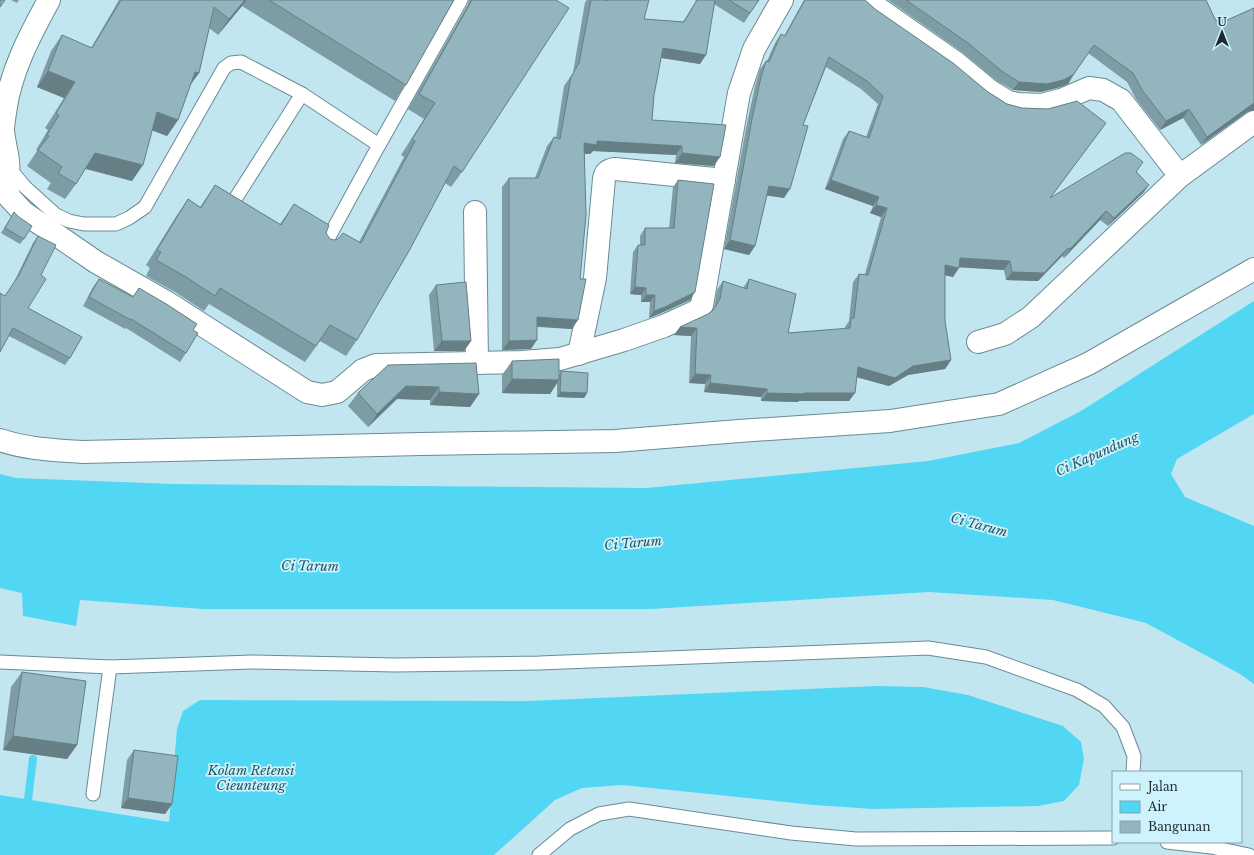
<svg xmlns="http://www.w3.org/2000/svg" width="1254" height="855" font-family="'Libre Baskerville',serif">
<style>
.water{fill:#51d7f4}
.lines{fill:none;stroke-linecap:round;stroke-linejoin:round}
.stream{stroke:#51d7f4;stroke-width:8}
.service-casing{stroke:#6a8b94;stroke-width:15}
.minor-casing{stroke:#6a8b94;stroke-width:24}
.service{stroke:#fff;stroke-width:13}
.minor{stroke:#fff;stroke-width:22}
.wall{fill:#7e9ca3}
.shaded-wall{fill:#667f85}
.building{fill:#92b5be;stroke:#667f85}
.labels{text-anchor:middle;dominant-baseline:central;stroke-width:3.5;stroke-linejoin:round;paint-order:stroke}
.water-label{font-size:13px;font-style:italic;fill:#1e5662;stroke:#cff3fd}
</style>
<rect width="100%" height="100%" fill="#c2e6ef"/>
<g class="water">
<polygon points="1254,301 1254,414 1177,459 1171,474 1185,497 1254,526 1254,684 1240,674 1146,623 1053,600 929,592 651,609 203,609 80,600 76,626 23,616 22,593 0,588 0,474 16,478 173,484 646,488 928,461 1019,443 1081,411"/>
<polygon points="876,686 923,687 968,695 1063,726 1081,742 1084,759 1079,785 1064,801 1038,806 873,809 814,805 622,785 582,788 555,800 494,855 0,855 0,795 169,822 177,729 183,711 200,700 529,701"/>
</g>
<g class="lines">
<polyline class="stream" points="28,800 33,759"/>
<defs>
<g id="service">
<polyline points="9,168 25,187 56,215 69,221 84,224 116,224 129,218 145,207 224,68 231,63 241,62 302,94 379,145 461,0"/>
<polyline points="232,204 302,94"/>
<polyline points="323,248 379,145"/>
<polyline points="0,662 110,667 252,662 395,665 539,663 928,648 986,657 1077,690 1104,706 1123,727 1134,756 1133,772"/>
<polyline points="93,794 110,667"/>
<polyline points="1167,842 1211,847 1249,855"/>
<polyline points="539,855 570,829 599,814 629,809 791,833 856,839 1113,838"/>
</g>
<g id="minor">
<polyline points="868,0 876,7 955,62 990,91 1008,102 1018,104 1042,105 1061,100 1089,88 1103,90 1121,100 1180,176"/>
<polyline points="5,184 10,198 23,212 96,262 168,303 307,392 322,395 337,392 363,370 376,365 522,362 560,359 624,340 664,326 697,311 702,305 739,93 754,49 782,0"/>
<path d="M0,193C15,167 6,158 3,131C3,126 4,119 5,113C10,72 30,35 49,0"/>
<polyline points="475,212 477,363"/>
<polyline points="978,342 1005,334 1031,317 1180,176 1254,122"/>
<path d="M579,354L595,278L604,179C605,172 608,170 615,169L724,180"/>
<path d="M0,440C26,449 54,450 82,452L421,444L615,441L739,431L890,421L999,404L1088,364L1254,269"/>
</g>
</defs>
<use href="#service" class="service-casing"/>
<use href="#minor" class="minor-casing"/>
<use href="#service" class="service"/>
<use href="#minor" class="minor"/>
</g>
<g class="wall">
<polygon points="11,0 19,0 17,3"/>
<polygon points="119,0 454,0 406,85 395,101 242,6 218,35 209,28 199,73 191,84 178,120 167,136 152,130 132,181 85,169 76,184 65,199 47,189 51,183 27,166 37,151 36,150 48,130 45,128 64,98 37,87 51,51 62,35 91,48 108,19"/>
<polygon points="469,0 556,0 462,172 451,187 445,183 357,340 346,356 320,341 305,362 209,304 204,311 175,292 146,276 150,268 146,265 177,215 188,199 200,207 215,185 280,224 294,204 326,233 330,239 334,240 359,242 404,157 401,155 424,119 408,109 468,4"/>
<polygon points="587,0 649,0 644,19 683,22 696,1 695,0 759,0 744,23 714,4 700,64 661,58 654,95 652,120 714,166 675,163 676,155 593,151 590,154 585,154 572,329 537,327 531,349 502,350 502,187 509,178 535,178 547,146 554,137 556,138 564,86 573,73 585,2"/>
<polygon points="804,0 865,0 875,9 988,92 1007,104 1022,108 1106,123 1051,197 1137,172 1149,185 1143,193 1108,226 1100,220 1064,258 1062,256 1038,281 1006,280 1004,270 959,267 953,277 945,275 945,321 951,360 945,369 908,375 889,386 857,377 849,401 799,401 798,402 761,401 761,397 704,392 705,384 689,383 691,336 674,335 680,327 708,314 712,311 714,308 717,290 723,281 743,288 749,279 788,333 845,329 845,327 849,321 853,282 859,274 865,274 881,217 870,213 873,206 825,189 843,139 849,131 866,137 878,104 861,89 826,67 803,125 784,198 767,195 755,246 749,255 724,249 746,128 755,86 760,69 766,61 767,61 775,43 781,34 784,36"/>
<polygon points="888,0 1206,0 1216,21 1225,21 1254,8 1254,110 1247,112 1201,145 1183,118 1160,130 1136,99 1127,82 1088,53 1068,84 1057,88 1041,92 1013,90 997,81 962,52"/>
<polygon points="678,180 690,300 659,314 649,318 650,302 641,302 641,295 630,294 633,252 638,245 640,245 640,236 645,228 669,228 673,187"/>
<polygon points="14,212 24,239 20,244 1,233"/>
<polygon points="38,236 41,275 28,308 70,358 65,365 9,336 5,296 14,282 33,243"/>
<polygon points="99,279 133,297 139,288 193,330 186,353 180,362 126,328 125,329 83,306 93,287"/>
<polygon points="436,285 471,341 464,351 434,351 429,295"/>
<polygon points="512,361 559,374 561,371 587,393 584,398 557,397 557,383 550,394 502,393 502,375"/>
<polygon points="476,363 479,394 470,407 430,405 430,400 397,399 368,427 348,406 358,393"/>
<polygon points="22,672 77,745 67,759 3,750 11,687"/>
<polygon points="134,750 172,804 165,814 121,808 127,760"/>
</g>
<g class="shaded-wall">
<polygon points="245,0 247,0 242,6 218,35 229,19"/>
<polygon points="663,48 706,55 700,64 656,57"/>
<polygon points="48,71 75,82 64,98 37,87"/>
<polygon points="195,72 199,73 188,88"/>
<polygon points="1073,75 1068,84 1057,88 1041,92 1013,90 1019,82"/>
<polygon points="1253,103 1254,103 1254,110 1247,112 1201,145 1207,137"/>
<polygon points="1189,109 1183,118 1160,130 1166,121"/>
<polygon points="157,112 178,120 167,136 146,128"/>
<polygon points="597,141 682,146 676,155 593,151 590,154 578,153 584,143"/>
<polygon points="95,153 143,165 132,181 84,168"/>
<polygon points="682,153 720,157 714,166 675,163"/>
<polygon points="831,180 879,197 873,206 825,189"/>
<polygon points="1149,185 1143,193 1108,226 1114,218"/>
<polygon points="769,186 790,189 784,198 763,195"/>
<polygon points="876,205 887,208 881,217 870,213"/>
<polygon points="1106,211 1100,220 1064,258 1070,249"/>
<polygon points="730,240 755,246 749,255 724,249"/>
<polygon points="1068,248 1062,256 1038,281 1006,280 1012,272"/>
<polygon points="960,258 1010,261 1004,270 954,267"/>
<polygon points="945,265 959,268 953,277 939,274"/>
<polygon points="635,287 646,288 641,295 630,294"/>
<polygon points="695,292 690,300 659,314 649,318 654,311"/>
<polygon points="646,295 655,295 650,302 641,302"/>
<polygon points="537,317 578,320 572,329 531,326"/>
<polygon points="680,327 697,328 691,336 674,335"/>
<polygon points="537,340 531,349 502,350 509,341"/>
<polygon points="442,341 471,341 464,351 434,351"/>
<polygon points="951,360 945,369 908,375 889,386 852,376 858,367 913,366"/>
<polygon points="695,374 711,375 705,384 689,383"/>
<polygon points="512,379 559,380 550,394 502,393"/>
<polygon points="710,383 767,389 761,397 704,392"/>
<polygon points="406,386 439,387 430,400 397,399 368,427 377,414"/>
<polygon points="439,392 479,394 470,407 430,405"/>
<polygon points="560,392 587,393 584,398 557,397"/>
<polygon points="767,393 855,393 849,401 799,401 798,402 761,401"/>
<polygon points="13,736 77,745 67,759 3,750"/>
<polygon points="128,798 172,804 165,814 121,808"/>
</g>
<g class="building">
<polygon points="0,0 5,0 0,7"/>
<polygon points="121,0 245,0 229,19 214,7 199,73 195,72 178,120 157,112 143,165 95,153 76,184 58,173 62,167 38,150 49,136 47,135 59,115 56,113 75,82 48,71 62,35 92,48"/>
<polygon points="269,0 454,0 406,85"/>
<polygon points="472,0 556,0 569,8 462,172 454,166 409,251 357,340 330,325 316,346 220,288 215,296 186,277 156,260 161,252 157,250 188,199 201,208 215,185 281,225 294,204 329,225 326,233 330,239 334,240 338,239 343,233 361,243 415,141 412,139 435,103 419,94"/>
<polygon points="591,0 604,0 607,1 607,0 649,0 644,19 684,22 697,0 715,0 706,55 663,48 654,95 652,120 726,125 720,157 682,153 682,146 597,141 597,145 584,143 586,215 580,279 586,279 578,320 537,317 537,340 509,341 509,178 538,178 554,137 560,139 571,77 579,63"/>
<polygon points="729,0 759,0 750,13"/>
<polygon points="805,0 865,0 875,9 953,63 988,92 1007,104 1022,108 1048,109 1077,101 1106,123 1050,198 1125,153 1131,153 1143,162 1136,172 1149,185 1114,218 1106,211 1070,249 1068,248 1044,273 1012,272 1010,261 960,258 959,268 945,265 945,321 951,360 913,366 895,378 858,367 855,393 804,393 804,394 767,393 767,389 710,383 711,375 695,374 697,328 680,327 708,314 713,310 720,299 723,281 747,289 749,279 796,294 788,333 850,328 851,318 854,318 859,274 868,275 887,208 876,205 879,197 831,180 849,131 869,138 883,96 867,81 829,57 803,125 808,126 790,189 769,186 755,246 730,240 752,119 761,77 766,61 769,62 781,34 785,36"/>
<polygon points="906,0 1206,0 1216,21 1223,17 1225,21 1254,8 1254,103 1207,137 1189,109 1166,121 1142,90 1133,73 1094,45 1073,75 1063,80 1047,84 1019,82 1003,72 968,43"/>
<polygon points="678,180 714,184 695,292 665,307 654,311 655,295 646,295 646,288 635,287 638,245 645,245 645,228 674,228"/>
<polygon points="14,212 19,217 32,226 24,239 5,228"/>
<polygon points="38,236 56,245 41,275 46,279 28,308 82,337 70,358 13,328 0,352 0,293 5,296 19,275"/>
<polygon points="99,279 133,297 139,288 168,305 197,324 193,330 198,333 186,353 131,319 131,320 89,297"/>
<polygon points="466,282 471,341 442,341 436,285"/>
<polygon points="559,359 559,380 512,379 512,361"/>
<polygon points="476,363 479,394 439,392 439,387 406,386 377,414 358,393 388,365"/>
<polygon points="561,371 588,373 587,393 560,392"/>
<polygon points="22,672 86,681 77,745 13,736"/>
<polygon points="134,750 178,756 172,804 128,798"/>
</g>
<g class="labels">
<g class="water-label">
<text transform="translate(1097 454) rotate(-24)">Ci Kapundung</text>
<text transform="translate(979 525) rotate(15)">Ci Tarum</text>
<text transform="translate(633 543) rotate(-5)">Ci Tarum</text>
<text transform="translate(310 566) rotate(1)">Ci Tarum</text>
<text x="251" y="770">Kolam Retensi<tspan x="251" dy="15">Cieunteung</tspan></text>
</g>
</g>
<rect x="1112" y="771" width="130" height="72" fill="#cff3fd" stroke="#88a3aa"/>
<rect x="1120" y="784" width="20" height="6" fill="#ffffff" stroke="#88a3aa"/>
<text x="1148" y="791" font-size="12" fill="#1d2b2e">Jalan</text>
<rect x="1120" y="801" width="20" height="12" fill="#51d7f4" stroke="#88a3aa"/>
<text x="1148" y="811" font-size="12" fill="#1d2b2e">Air</text>
<rect x="1120" y="821" width="20" height="12" fill="#92b5be" stroke="#88a3aa"/>
<text x="1148" y="831" font-size="12" fill="#1d2b2e">Bangunan</text>
<g transform="translate(1222 32)" stroke="#cff3fd" stroke-width="3" paint-order="stroke">
<path d="M0-3L7 15L0 10L-7 15Z" fill="#1d2b2e"/>
<text y="-6" font-size="11" font-weight="bold" text-anchor="middle" fill="#1d2b2e">U</text>
</g>
</svg>
